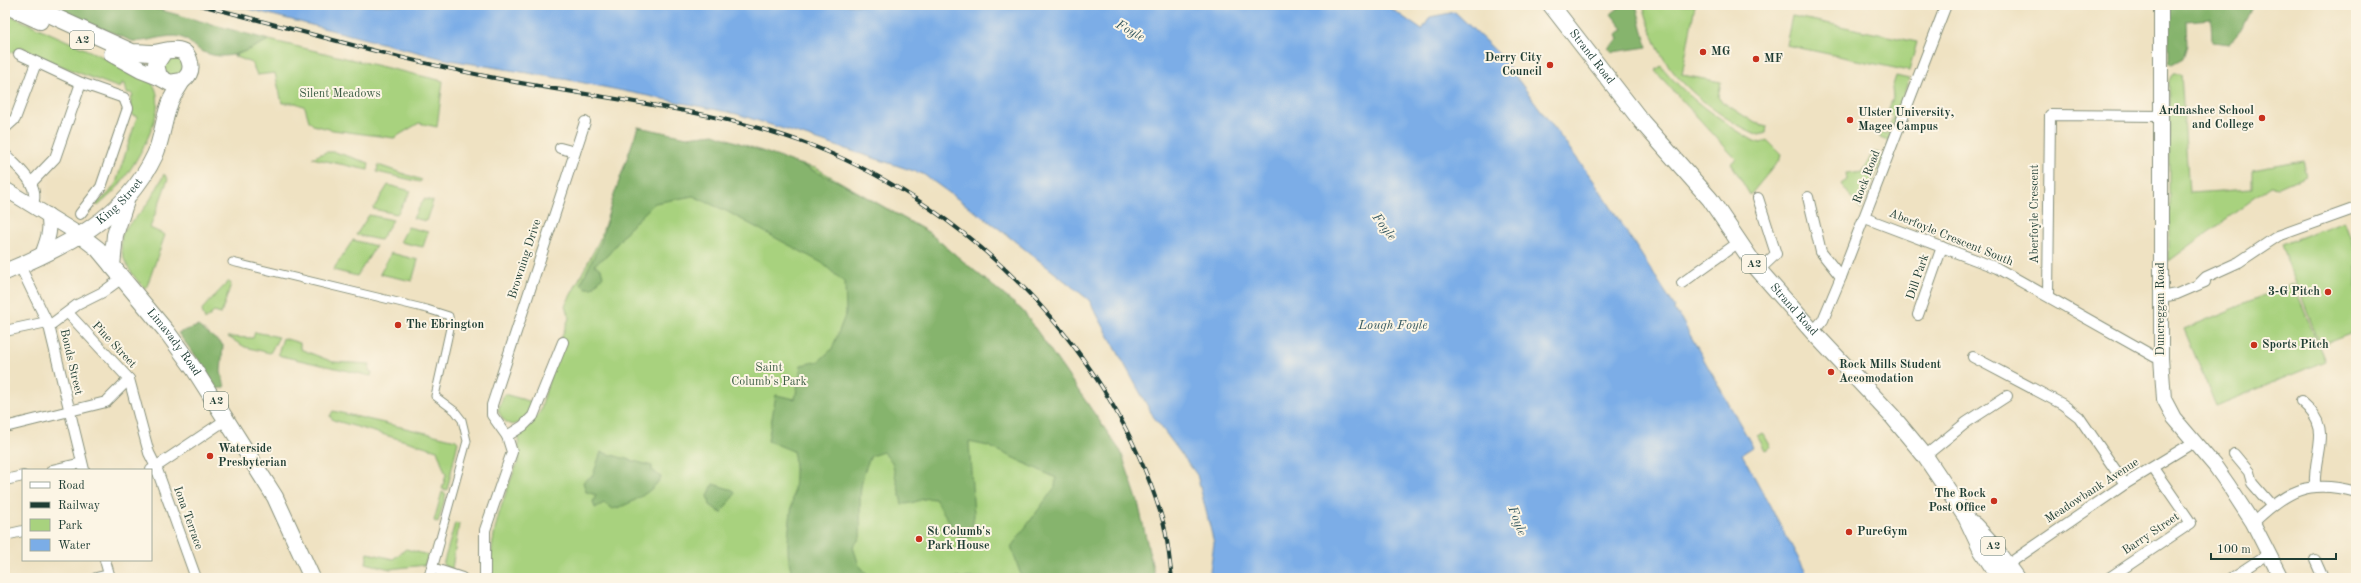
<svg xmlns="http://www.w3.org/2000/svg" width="2361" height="583" font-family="'Old Standard TT',serif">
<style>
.green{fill:#a8d27e;stroke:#648859}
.forest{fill:#86b46d;stroke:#527850}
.water{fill:#7bade7;stroke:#4d758e}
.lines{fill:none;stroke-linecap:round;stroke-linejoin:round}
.pedestrian-casing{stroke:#87907b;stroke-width:9}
.minor-casing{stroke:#87907b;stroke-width:12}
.secondary-casing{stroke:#87907b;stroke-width:16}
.trunk-casing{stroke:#87907b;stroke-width:18}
.pedestrian{stroke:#fff;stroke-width:7}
.minor{stroke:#fff;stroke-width:10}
.secondary{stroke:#fff;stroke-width:14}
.trunk{stroke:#fff;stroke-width:16}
.rail-casing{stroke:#1f3d34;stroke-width:4}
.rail{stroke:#fcf5e5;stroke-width:2.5;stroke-dasharray:8;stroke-linecap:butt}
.poi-dot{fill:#c8321e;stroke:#fcf5e5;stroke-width:1.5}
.labels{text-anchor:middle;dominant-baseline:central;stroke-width:4;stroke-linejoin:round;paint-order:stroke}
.shield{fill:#fcf5e5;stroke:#617469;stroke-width:1}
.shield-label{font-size:11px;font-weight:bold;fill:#1f3d34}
.poi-label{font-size:12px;font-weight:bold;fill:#1f3d34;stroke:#fcf5e5;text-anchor:start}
.street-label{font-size:12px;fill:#1f3d34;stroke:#fcf5e5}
.park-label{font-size:12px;fill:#3a5b43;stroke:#fcf5e5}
.water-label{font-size:13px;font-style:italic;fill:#365961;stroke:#fcf5e5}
</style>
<rect width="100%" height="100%" fill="#fcf5e5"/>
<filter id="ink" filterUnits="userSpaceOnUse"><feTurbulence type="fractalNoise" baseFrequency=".025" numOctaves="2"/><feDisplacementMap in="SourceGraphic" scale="8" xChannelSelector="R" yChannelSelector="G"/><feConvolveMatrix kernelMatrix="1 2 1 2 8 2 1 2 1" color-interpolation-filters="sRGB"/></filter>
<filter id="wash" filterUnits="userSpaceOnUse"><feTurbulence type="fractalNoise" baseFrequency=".012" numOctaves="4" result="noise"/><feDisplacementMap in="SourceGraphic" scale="16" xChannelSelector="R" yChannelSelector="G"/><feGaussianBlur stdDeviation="0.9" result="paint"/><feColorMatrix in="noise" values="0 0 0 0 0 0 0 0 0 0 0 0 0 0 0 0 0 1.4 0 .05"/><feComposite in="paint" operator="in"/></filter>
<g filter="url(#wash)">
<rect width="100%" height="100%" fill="#efe2c2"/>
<g class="green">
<path d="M1643,5H1695L1682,75L1721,82L1718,97L1721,101L1755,123L1767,126L1766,133L1759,135C1723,121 1674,83 1658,48C1652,35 1647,19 1643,5Z"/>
<path d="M5,13C38,28 72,43 105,58C119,65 137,70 149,80C176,103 132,170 116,189C111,195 104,200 98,206L96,204L109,193L116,183L137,117L130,114L131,98L133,96L131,93H127L125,84L122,83L120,88L117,87C85,75 52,64 22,47L13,52H5Z"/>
<polygon points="1792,16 1917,42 1909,71 1786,45"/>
<polygon points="269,40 443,81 437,127 419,123 394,138 333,130 313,125 309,121 305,107 296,103 282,103 275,73 257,75 252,63 234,56"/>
<polygon points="176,55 184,63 182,74 169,78 161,63 163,60"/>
<path d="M1661,66C1686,97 1720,121 1754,141L1761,143L1767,140L1781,154L1780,159L1751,194L1750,195L1731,163L1736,159L1655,71Z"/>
<polygon points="2174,74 2181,74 2189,193 2252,189 2252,170 2303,161 2307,175 2279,187 2271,186 2169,261 2169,80"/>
<polygon points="1896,76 1909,79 1888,141 1880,138 1880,131 1887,134 1893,116 1887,113 1893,98 1892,88"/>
<path d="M638,127L816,168L928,232L1023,311L1121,452L1155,578H492C488,537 502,502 517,464L519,455L518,437L540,412L560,341L569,318L565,306L599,241Z"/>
<polygon points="326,152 335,152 369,163 368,170 312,158"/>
<polygon points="1873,152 1879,153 1882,159 1861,210 1841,184 1847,180 1846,174 1863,172"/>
<polygon points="378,165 422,180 420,182 377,172"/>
<path d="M164,174L168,179L150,228L165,235L146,289C132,277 117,255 122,235C125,226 136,218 142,211C151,200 158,187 164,174Z"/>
<polygon points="388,185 411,191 397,214 373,209"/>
<polygon points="424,199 433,201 426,221 413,218"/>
<polygon points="369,215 393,220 380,240 356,235"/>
<polygon points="2344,221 2356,253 2356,331 2320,345 2281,245"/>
<polygon points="408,227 428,232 423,247 400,242"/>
<polygon points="353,240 376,246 357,276 333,270"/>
<polygon points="391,253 418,260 412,281 380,274"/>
<polygon points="229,281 231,284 221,314 214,312 205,320 202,311 204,307"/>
<polygon points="2293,284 2325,361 2216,406 2184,329"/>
<polygon points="255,332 279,337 270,353 245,347 228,337 253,338"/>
<polygon points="283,338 300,343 300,349 333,362 370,364 369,371 372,372 371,376 281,356 278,354"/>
<path d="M504,394L536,403C526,420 510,438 498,410Z"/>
<polygon points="333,411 456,440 458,442 447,490 442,489 446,475 437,450 333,420 330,416"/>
<polygon points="1763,433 1771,447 1765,450 1757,436"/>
<polygon points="442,492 446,494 438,523 434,521"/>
<polygon points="455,523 459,524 452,569 443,565"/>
<polygon points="406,549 428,555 425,565 390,569 366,563 368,553 393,559"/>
</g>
<g class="forest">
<path d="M46,5H142L269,40C246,51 227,63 201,51C194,47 189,40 181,37C167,33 148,43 132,41Z"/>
<polygon points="1622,5 1632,5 1637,8 1647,47 1613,52 1608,48 1619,39 1617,34 1623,29 1611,14"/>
<polygon points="2169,5 2253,5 2241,30 2229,44 2212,42 2211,19 2186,21 2187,46 2183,59 2172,65 2169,62"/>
<path d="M638,127L687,137L714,134L801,165L841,183L928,232L1023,311L1121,452L1138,502L1155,578H1022L1011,547L1055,487L1056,478L988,446L969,442L974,515L971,537L960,539L935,499C922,496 914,505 902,504L892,462L883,452L871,456C855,487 862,506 860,538L853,547L859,565L871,578H794C777,541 802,491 793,451L768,441L776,395L795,399L801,365L819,361L832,349L846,313L845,283L822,263L726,211L693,196L655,203L631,226L608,255L594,265L601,269L603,276L593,288H585L581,283L601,242L612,201Z"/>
<polygon points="198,326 223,345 221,372 225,387 217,389 198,359 178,333"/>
<path d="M601,452L652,466V470L661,477C655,491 626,507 612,509L604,503L595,508L593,502L596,495L586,492L583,482L593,475Z"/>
<polygon points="713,484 733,490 735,494 721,513 710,505 708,496"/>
</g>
<polygon class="water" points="233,5 1386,5 1422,30 1430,17 1455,12 1499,54 1596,184 1675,307 1674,311 1679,315 1753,447 1742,454 1809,578 1209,578 1214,543 1197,475 1153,416 1089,300 998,228 923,174 737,114 569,80 444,59"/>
</g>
<g filter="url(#ink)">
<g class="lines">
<defs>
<polyline id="pedestrian" points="232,262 427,309 449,316 450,328 435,396 455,411 462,420 467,441 439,542"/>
<g id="minor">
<polyline points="19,54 81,83 124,98 128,108 101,187 80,214"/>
<polyline points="5,128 15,119 36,63"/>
<polyline points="560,148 575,152"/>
<path d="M5,154C18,168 42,185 32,206"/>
<polyline points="31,183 55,158 81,83"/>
<polyline points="1808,197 1821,252 1841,277"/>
<polyline points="1758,198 1776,254 1759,270"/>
<polyline points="1865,218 1997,268 2155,357 2161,358"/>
<polyline points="20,266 49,326 84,470"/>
<polyline points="1682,283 1739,242"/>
<polyline points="2199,284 2206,277 2239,262 2278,236 2356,208"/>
<polyline points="2048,296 2050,115 2161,116"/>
<polyline points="2162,297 2177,294 2205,282"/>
<polyline points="68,313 129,379 149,453 156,467 196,578"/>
<polyline points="1918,315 1942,247"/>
<polyline points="49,326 77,305 103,292 122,278"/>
<polyline points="5,331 47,322"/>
<polyline points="1813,332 1823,320 1841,277 1946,5"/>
<polyline points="1973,357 2062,404 2079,417 2125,484"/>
<path d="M2301,401C2335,430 2313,449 2315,485"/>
<polyline points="5,427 106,402 129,379"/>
<polyline points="507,436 523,426 533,416 563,342"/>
<polyline points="2234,454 2249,472 2252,483 2271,505"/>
<polyline points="1925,456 1967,422 2007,396"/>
<polyline points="52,470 82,463"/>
<polyline points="151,470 227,419"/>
<polyline points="5,480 23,476"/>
<path d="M2253,523C2287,490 2309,479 2356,492"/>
<polyline points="5,535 23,531"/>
<polyline points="105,560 110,578"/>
<polyline points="2315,560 2323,578"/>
<polyline points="2007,565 2125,484 2194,442"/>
<polyline points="432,568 462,578"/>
<polyline points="96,578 109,575"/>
<polyline points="429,578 439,542"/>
<polyline points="485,578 485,530 512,452 507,436 492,415 492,405 585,122"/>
<polyline points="2109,578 2191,523 2153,468"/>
<polyline points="2232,578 2268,554"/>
</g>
<g id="secondary">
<polyline points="2161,5 2161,358 2164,399 2174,418 2215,466 2229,486 2253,523 2281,578"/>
<polyline points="5,189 80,235"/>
<path d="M42,255C47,241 52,230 48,215"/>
</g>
<g id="trunk">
<polyline points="5,5 40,21"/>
<path d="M29,5L132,52C139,52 147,53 154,53C167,51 186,43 190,63C192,71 188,77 182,81L170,83L159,77L156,64L164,52"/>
<path id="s1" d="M1551,5L1642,122L1710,199L1756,267L1813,332L1892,416L1925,456L1966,517L1981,549L2000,578"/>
<polyline points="112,54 141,70 159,77"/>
<path id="s2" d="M80,235L98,249L167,332L194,369L275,497L312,578"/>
<polyline points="112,266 115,235 126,201"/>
<path id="s3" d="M5,272C65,247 126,217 155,155C162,139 163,122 169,105C171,97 178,89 182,81"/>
<polyline points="1974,525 1989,541 2016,578"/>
</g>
</defs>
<use href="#pedestrian" class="pedestrian-casing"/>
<use href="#minor" class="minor-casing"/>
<use href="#secondary" class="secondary-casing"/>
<use href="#trunk" class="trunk-casing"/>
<use href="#pedestrian" class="pedestrian"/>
<use href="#minor" class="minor"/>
<use href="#secondary" class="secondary"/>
<use href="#trunk" class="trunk"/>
<defs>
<path id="rail" d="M200,5C295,29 389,57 485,76C594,99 709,106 813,146C974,209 1112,352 1162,518C1168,537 1169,558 1172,578"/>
</defs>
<use href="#rail" class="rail-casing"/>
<use href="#rail" class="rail"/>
</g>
</g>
<g class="poi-dot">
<circle cx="1703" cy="52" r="4"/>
<circle cx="1756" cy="59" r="4"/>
<circle cx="1550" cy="65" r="4"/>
<circle cx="2262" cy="118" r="4"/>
<circle cx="1850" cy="120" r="4"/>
<circle cx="2328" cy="292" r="4"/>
<circle cx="398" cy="325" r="4"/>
<circle cx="2254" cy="345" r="4"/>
<circle cx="1831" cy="372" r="4"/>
<circle cx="210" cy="456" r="4"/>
<circle cx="1994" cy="501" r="4"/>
<circle cx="1849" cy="532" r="4"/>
<circle cx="919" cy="539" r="4"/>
</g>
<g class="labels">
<g class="shield">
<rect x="70" y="31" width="24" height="18" rx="3"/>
<rect x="1742" y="255" width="24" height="18" rx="3"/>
<rect x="204" y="392" width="24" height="18" rx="3"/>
<rect x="1981" y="537" width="24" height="18" rx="3"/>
</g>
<g class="shield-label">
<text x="82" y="40">A2</text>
<text x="1754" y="264">A2</text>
<text x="216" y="401">A2</text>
<text x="1993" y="546">A2</text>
</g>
<g class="poi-label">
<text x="1711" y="52">MG</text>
<text x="1542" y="58" text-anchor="end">Derry City<tspan x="1542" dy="14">Council</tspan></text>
<text x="1764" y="59">MF</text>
<text x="2254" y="111" text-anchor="end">Ardnashee School<tspan x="2254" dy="14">and College</tspan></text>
<text x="1858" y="113">Ulster University,<tspan x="1858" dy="14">Magee Campus</tspan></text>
<text x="2320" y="292" text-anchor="end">3-G Pitch</text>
<text x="406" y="325">The Ebrington</text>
<text x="2262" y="345">Sports Pitch</text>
<text x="1839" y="365">Rock Mills Student<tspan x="1839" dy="14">Accomodation</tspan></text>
<text x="218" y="449">Waterside<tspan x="218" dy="14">Presbyterian</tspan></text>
<text x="1986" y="494" text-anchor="end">The Rock<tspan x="1986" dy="14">Post Office</tspan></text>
<text x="927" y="532">St Columb's<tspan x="927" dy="14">Park House</tspan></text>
<text x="1857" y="532">PureGym</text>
</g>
<g class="street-label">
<text stroke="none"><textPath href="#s1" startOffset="66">Strand Road</textPath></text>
<text transform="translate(1867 177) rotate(-69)">Rock Road</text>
<text stroke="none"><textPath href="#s3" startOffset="136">King Street</textPath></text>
<text transform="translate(2035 214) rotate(-90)">Aberfoyle Crescent</text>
<text transform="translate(1951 238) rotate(22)">Aberfoyle Crescent South</text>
<text transform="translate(525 259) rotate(-72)">Browning Drive</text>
<text transform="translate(1918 277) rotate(-71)">Dill Park</text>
<text transform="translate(2161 309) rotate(-90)">Duncreggan Road</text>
<text stroke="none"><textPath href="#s1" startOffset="390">Strand Road</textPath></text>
<text stroke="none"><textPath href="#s2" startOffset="143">Limavady Road</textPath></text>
<text transform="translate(114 345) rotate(47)">Pine Street</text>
<text transform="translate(71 362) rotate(77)">Bonds Street</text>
<text transform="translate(2092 491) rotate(-33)">Meadowbank Avenue</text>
<text transform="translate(188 518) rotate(70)">Iona Terrace</text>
<text transform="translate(2151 534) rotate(-34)">Barry Street</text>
</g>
<g class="park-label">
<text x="340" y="94">Silent Meadows</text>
<text x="769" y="368">Saint<tspan x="769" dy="14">Columb's Park</tspan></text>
</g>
<g class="water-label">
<text transform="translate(1130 31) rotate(29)">Foyle</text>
<text transform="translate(1384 227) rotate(53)">Foyle</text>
<text x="1393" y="325">Lough Foyle</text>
<text transform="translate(1517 521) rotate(69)">Foyle</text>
</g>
</g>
<rect width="2361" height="583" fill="none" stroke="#fcf5e5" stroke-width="20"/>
<rect x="22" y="469" width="130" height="92" fill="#fcf5e5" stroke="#a4ab9e"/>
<rect x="30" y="482" width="20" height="6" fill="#ffffff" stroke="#a4ab9e"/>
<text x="58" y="489" font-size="12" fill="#1f3d34">Road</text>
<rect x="30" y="502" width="20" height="6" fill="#1f3d34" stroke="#a4ab9e"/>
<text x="58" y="509" font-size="12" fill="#1f3d34">Railway</text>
<rect x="30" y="519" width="20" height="12" fill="#a8d27e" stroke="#a4ab9e"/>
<text x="58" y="529" font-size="12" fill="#1f3d34">Park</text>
<rect x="30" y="539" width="20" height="12" fill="#7bade7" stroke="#a4ab9e"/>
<text x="58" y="549" font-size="12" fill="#1f3d34">Water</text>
<path d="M2211 553v6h125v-6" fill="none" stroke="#1f3d34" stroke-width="2"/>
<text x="2217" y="553" font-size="12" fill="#1f3d34" stroke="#fcf5e5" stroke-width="3" paint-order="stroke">100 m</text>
</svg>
